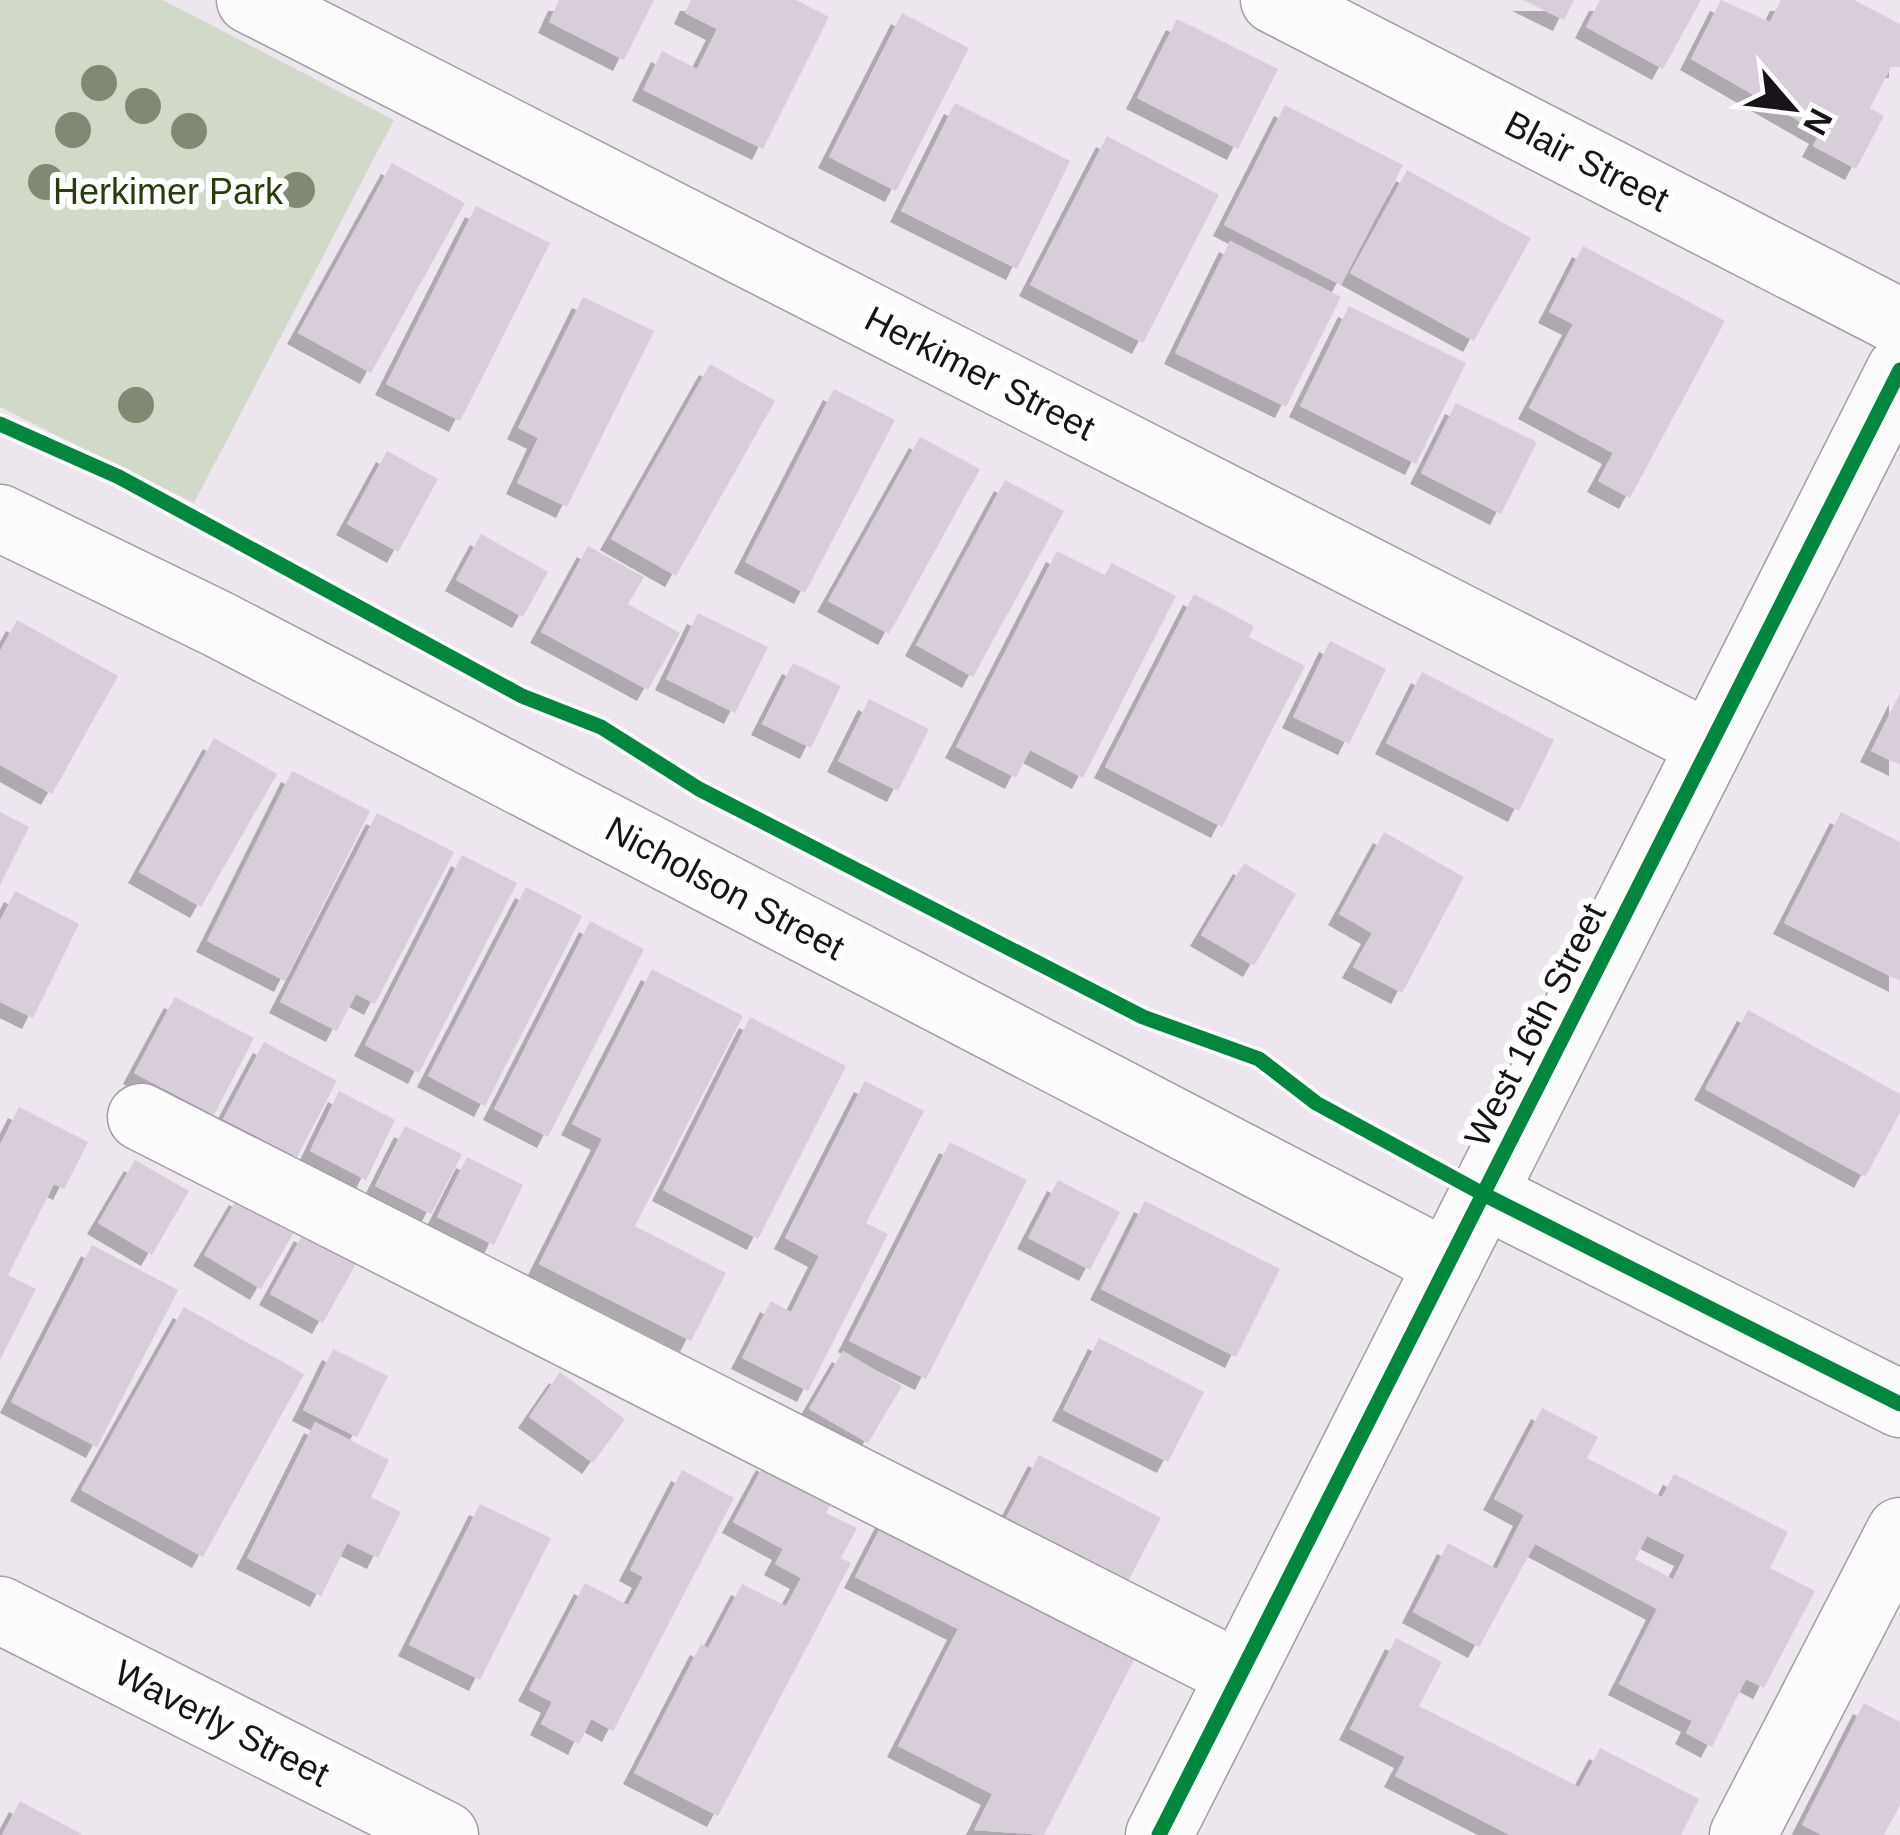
<svg xmlns="http://www.w3.org/2000/svg" width="1900" height="1835" font-family="Helvetica,sans-serif">
<style>
.green{fill:#d1d9c9}
.building{fill:#d7ceda;fill-rule:evenodd;filter:url(#shadow)}
.lines{fill:none;stroke-linecap:round;stroke-linejoin:round}
.minor-casing{stroke:#a29ca3;stroke-width:69}
.minor{stroke:#fcfbfc;stroke-width:66}
.cycleway-casing{stroke:#fff;stroke-width:22}
.cycleway{stroke:#00873e;stroke-width:15}
.tree{fill:#808a72}
.labels{text-anchor:middle;dominant-baseline:central;stroke-width:12;stroke-linejoin:round;paint-order:stroke}
.street-label{font-size:36px;fill:#181318;stroke:#fff}
.park-label{font-size:36px;fill:#273e0c;stroke:#fff}
</style>
<defs>
<filter id="shadow"><feDropShadow dx="-11" dy="11" stdDeviation="0" flood-color="#0004"/></filter>
</defs>
<rect width="100%" height="100%" fill="#ede6ee"/>
<polygon class="green" points="0,0 163,0 394,120 194,503 0,407"/>
<g class="building">
<polygon points="559,0 654,0 624,60 549,22"/>
<polygon points="691,0 796,0 829,17 763,149 643,90 662,51 697,69 717,29 685,13"/>
<polygon points="1523,0 1574,0 1564,20"/>
<polygon points="1600,0 1701,0 1663,69 1586,27"/>
<polygon points="1721,0 1770,22 1781,0 1854,0 1900,24 1900,67 1891,67 1870,108 1884,116 1856,169 1813,146 1820,133 1691,59"/>
<polygon points="902,13 969,48 896,191 829,157"/>
<polygon points="1177,19 1278,69 1238,149 1137,98"/>
<polygon points="955,103 1070,161 1017,269 901,211"/>
<polygon points="1285,105 1403,165 1341,285 1224,225"/>
<polygon points="1107,136 1219,195 1143,343 1030,285"/>
<polygon points="392,163 465,203 371,373 298,333"/>
<polygon points="1407,170 1531,238 1474,341 1350,273"/>
<polygon points="476,206 550,243 460,421 386,384"/>
<polygon points="1230,241 1341,297 1286,407 1175,353"/>
<polygon points="1583,246 1725,321 1630,498 1598,481 1613,453 1529,408 1573,324 1549,312"/>
<polygon points="583,297 654,331 567,507 517,483 538,438 518,428"/>
<polygon points="1349,306 1466,363 1416,464 1300,406"/>
<polygon points="710,364 775,401 676,576 611,539"/>
<polygon points="834,389 895,420 805,593 745,562"/>
<polygon points="1456,403 1537,442 1501,514 1421,473"/>
<polygon points="920,437 980,469 889,634 828,601"/>
<polygon points="387,451 438,479 398,552 347,524"/>
<polygon points="1005,480 1064,511 973,677 916,645"/>
<polygon points="481,534 548,572 523,617 456,580"/>
<polygon points="588,546 644,577 628,604 680,633 648,690 541,632"/>
<polygon points="1057,551 1105,575 1112,563 1176,596 1083,778 1030,750 1016,778 956,747"/>
<polygon points="1194,594 1254,626 1249,637 1305,666 1222,827 1105,767"/>
<polygon points="698,613 768,647 735,713 666,679"/>
<polygon points="17,620 118,676 52,794 0,765 0,651"/>
<polygon points="1330,641 1386,669 1349,744 1293,717"/>
<polygon points="793,663 841,686 811,748 762,724"/>
<polygon points="1422,672 1554,740 1519,811 1386,743"/>
<polygon points="1900,693 1900,765 1871,751"/>
<polygon points="869,699 929,729 898,791 838,761"/>
<polygon points="214,738 277,774 201,907 139,872"/>
<polygon points="292,771 370,811 285,981 207,941"/>
<polygon points="0,812 29,827 0,885"/>
<polygon points="1841,812 1900,842 1900,981 1784,923"/>
<polygon points="377,813 454,852 375,1004 356,994 337,1031 280,1002"/>
<polygon points="1384,832 1464,877 1402,993 1353,967 1372,933 1339,914"/>
<polygon points="462,855 517,883 419,1073 365,1045"/>
<polygon points="1244,863 1296,894 1254,966 1201,935"/>
<polygon points="526,887 582,916 485,1106 428,1076"/>
<polygon points="15,891 79,924 33,1018 0,1002 0,921"/>
<polygon points="590,921 644,949 548,1137 494,1109"/>
<polygon points="652,969 743,1016 635,1226 726,1273 691,1341 539,1264 602,1139 572,1124"/>
<polygon points="175,997 254,1038 214,1115 134,1073"/>
<polygon points="1748,1010 1900,1094 1900,1113 1865,1177 1705,1089"/>
<polygon points="750,1017 846,1066 758,1239 663,1190"/>
<polygon points="264,1042 337,1081 297,1157 223,1119"/>
<polygon points="865,1081 924,1111 866,1223 888,1234 808,1391 742,1358 771,1301 791,1312 819,1256 785,1238"/>
<polygon points="339,1091 395,1120 366,1180 310,1151"/>
<polygon points="19,1107 88,1142 64,1189 54,1184 8,1275 36,1289 0,1360 0,1145"/>
<polygon points="405,1126 462,1154 431,1214 375,1186"/>
<polygon points="950,1142 1027,1180 926,1379 849,1341"/>
<polygon points="467,1157 523,1185 494,1245 437,1217"/>
<polygon points="135,1160 189,1191 152,1255 98,1223"/>
<polygon points="1058,1180 1120,1212 1090,1270 1028,1238"/>
<polygon points="240,1194 297,1227 261,1289 204,1255"/>
<polygon points="1145,1201 1280,1269 1236,1357 1101,1289"/>
<polygon points="305,1230 358,1260 323,1323 270,1294"/>
<polygon points="92,1245 178,1290 97,1447 11,1402"/>
<polygon points="184,1307 304,1374 203,1557 81,1490"/>
<polygon points="1099,1338 1204,1392 1168,1462 1063,1410"/>
<polygon points="333,1349 388,1376 357,1437 303,1410"/>
<polygon points="843,1351 902,1386 868,1443 809,1409"/>
<polygon points="560,1372 625,1419 593,1463 529,1417"/>
<path d="M1542,1408L1598,1437L1587,1458L1662,1497L1674,1474L1788,1532L1770,1568L1815,1591L1764,1688L1746,1679L1712,1747L1686,1733L1692,1721L1619,1684L1657,1609L1535,1544L1479,1647L1413,1612L1448,1543L1497,1569L1524,1515L1494,1499ZM1647,1536L1685,1555L1673,1579L1635,1559Z"/>
<polygon points="315,1422 389,1460 371,1497 401,1512 378,1558 347,1543 321,1596 247,1558"/>
<polygon points="1039,1455 1161,1518 1126,1585 1004,1522"/>
<polygon points="767,1459 835,1496 826,1513 857,1528 841,1558 851,1563 718,1816 634,1773 701,1644 708,1648 742,1584 786,1606 801,1578 775,1564 783,1549 733,1522"/>
<polygon points="682,1470 734,1498 613,1731 591,1719 579,1744 541,1724 552,1702 529,1690 585,1583 628,1605 643,1577 630,1570"/>
<polygon points="480,1504 551,1538 480,1680 409,1645"/>
<polygon points="888,1513 1142,1644 1044,1835 974,1830 992,1794 898,1746 958,1629 855,1577"/>
<polygon points="1396,1638 1442,1662 1419,1706 1579,1787 1600,1748 1699,1799 1681,1835 1510,1835 1395,1776 1405,1757 1350,1729"/>
<polygon points="1864,1703 1900,1722 1900,1805 1884,1835 1822,1835 1802,1825"/>
<polygon points="20,1801 83,1835 2,1835"/>
</g>
<g class="lines">
<defs>
<g id="minor">
<polyline points="250,0 1710,745"/>
<polyline points="1274,0 1900,322"/>
<polyline points="0,518 218,624 1448,1264"/>
<polyline points="141,1117 1240,1675"/>
<polyline points="1483,1194 1900,1404"/>
<polyline points="0,1610 445,1835"/>
<polyline points="1159,1835 1900,370"/>
<polyline points="1743,1835 1900,1531"/>
</g>
</defs>
<use href="#minor" class="minor-casing"/>
<use href="#minor" class="minor"/>
<defs>
<g id="cycleway">
<polyline points="0,424 119,477 522,696 601,727 699,789 1143,1017 1259,1059 1316,1103 1483,1194 1900,1404"/>
<polyline points="1159,1835 1900,370"/>
</g>
</defs>
<use href="#cycleway" class="cycleway-casing"/>
<use href="#cycleway" class="cycleway"/>
</g>
<g class="tree">
<circle cx="99" cy="83" r="18"/>
<circle cx="143" cy="106" r="18"/>
<circle cx="73" cy="130" r="18"/>
<circle cx="189" cy="131" r="18"/>
<circle cx="46" cy="182" r="18"/>
<circle cx="297" cy="190" r="18"/>
<circle cx="136" cy="405" r="18"/>
</g>
<g class="labels">
<g class="street-label">
<text transform="translate(1587 161) rotate(27)">Blair Street</text>
<text transform="translate(980 373) rotate(27)">Herkimer Street</text>
<text transform="translate(725 888) rotate(28)">Nicholson Street</text>
<text transform="translate(1535 1025) rotate(-63)">West 16th Street</text>
<text transform="translate(222 1723) rotate(27)">Waverly Street</text>
</g>
<g class="park-label">
<text x="168" y="191">Herkimer Park</text>
</g>
</g>
<g transform="translate(1792 108) rotate(118)" stroke="#ffffff" stroke-width="9" paint-order="stroke">
<path d="M0-9L21 45L0 30L-21 45Z" fill="#181318"/>
<text y="-18" font-size="33" font-weight="bold" text-anchor="middle" fill="#181318">N</text>
</g>
</svg>
